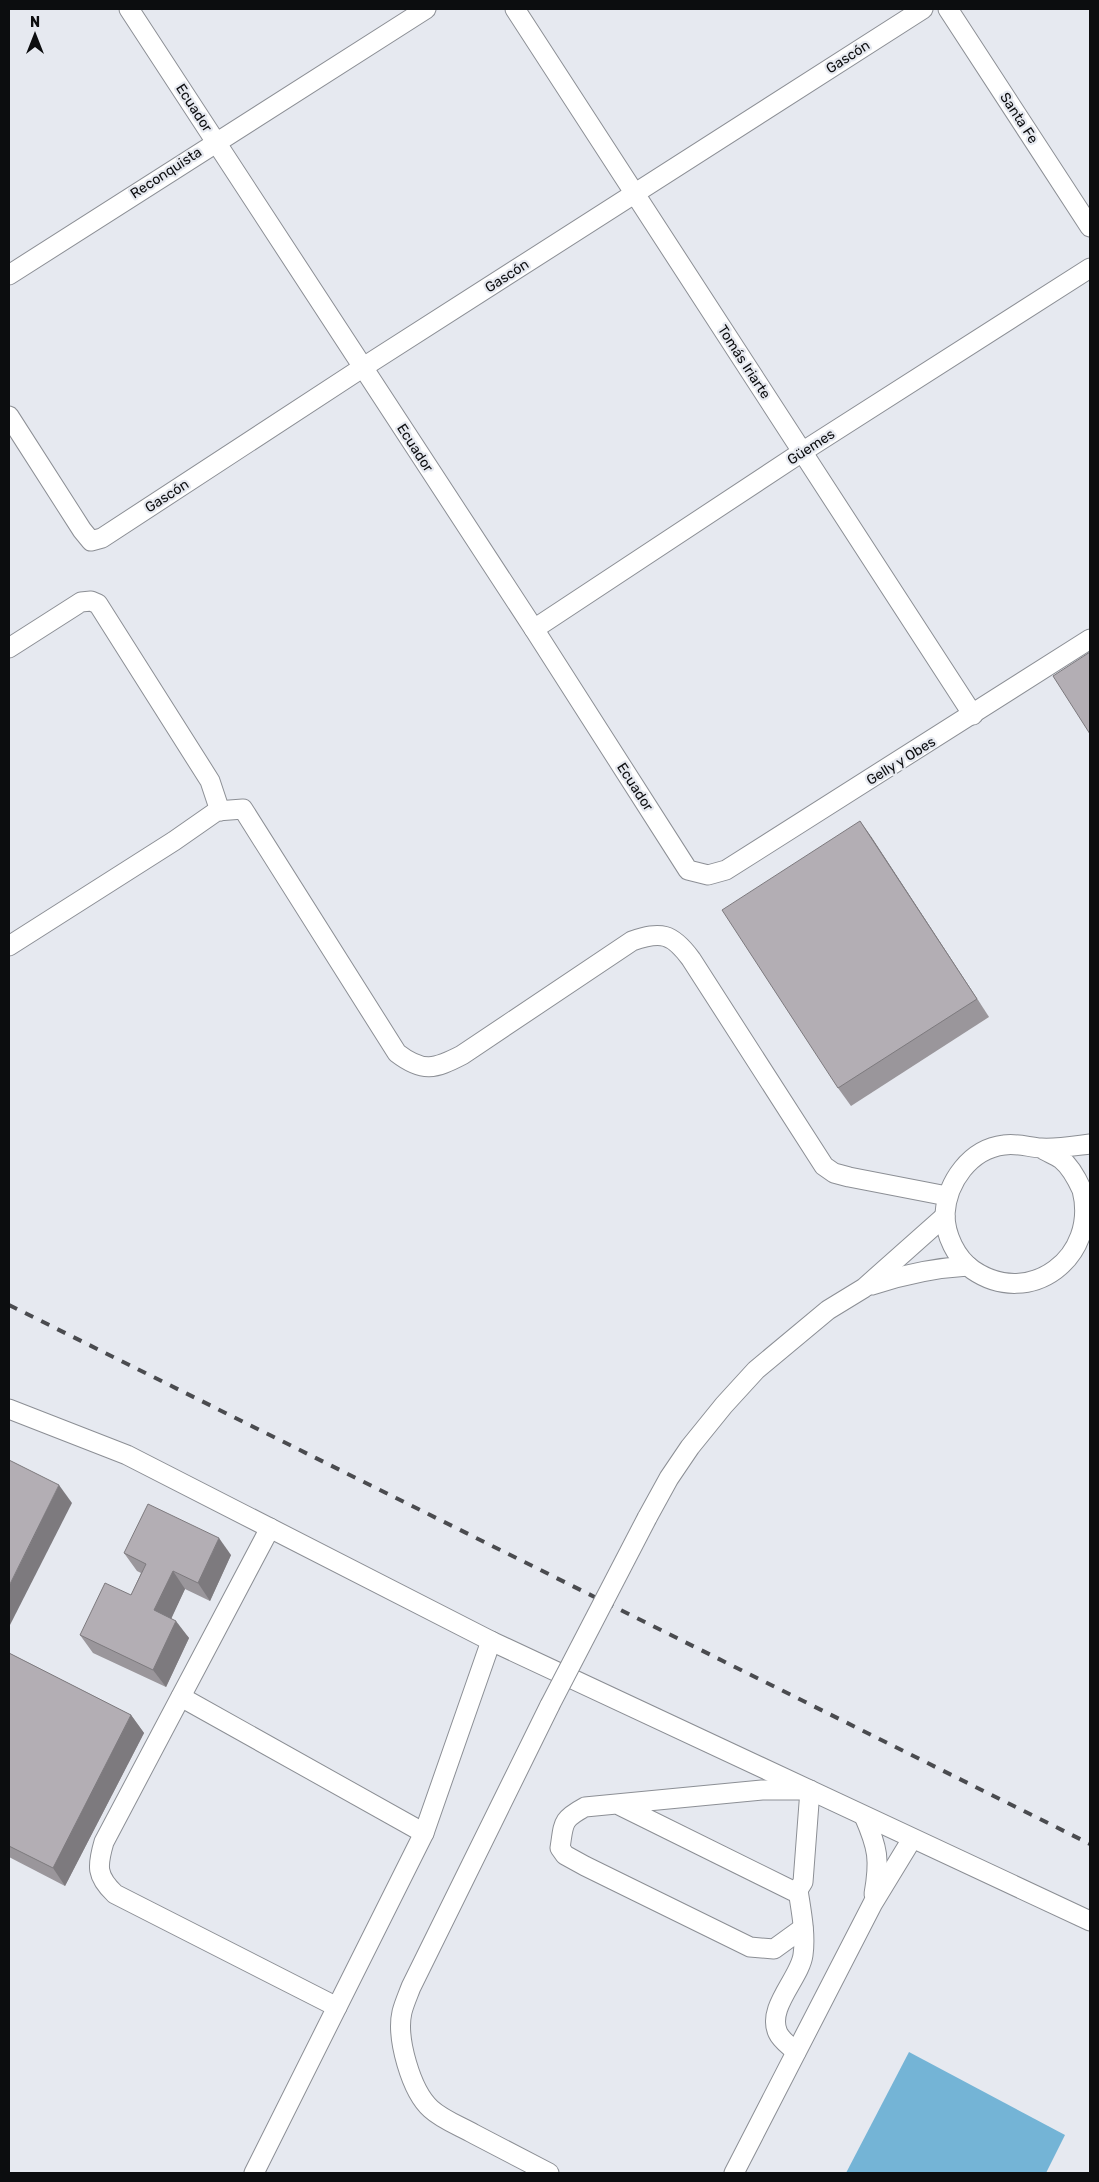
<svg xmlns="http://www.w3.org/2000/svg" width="1099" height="2182" font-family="Rubik,sans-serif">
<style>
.water{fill:#74b4d6}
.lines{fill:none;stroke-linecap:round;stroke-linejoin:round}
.minor-casing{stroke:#8c8f95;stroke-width:21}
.minor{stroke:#fff;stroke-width:19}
.rail{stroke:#4a4b4f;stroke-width:4;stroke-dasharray:9 9;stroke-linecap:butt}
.minor-bridge-casing{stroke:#8c8f95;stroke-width:21;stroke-linecap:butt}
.minor-bridge{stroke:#fff;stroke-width:19}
.wall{fill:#9a969b}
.shaded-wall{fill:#7d7a7e}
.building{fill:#b3aeb4;stroke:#7d7a7e}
.labels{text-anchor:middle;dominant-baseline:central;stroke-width:4.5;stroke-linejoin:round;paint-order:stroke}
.street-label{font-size:14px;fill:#0c0d0f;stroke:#e6e9f0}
</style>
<rect width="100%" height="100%" fill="#e6e9f0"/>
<polygon class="water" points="909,2052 1065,2135 1046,2173 846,2173"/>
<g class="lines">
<defs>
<g id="minor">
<polyline points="129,9 534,629 688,870 708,875 726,870 1090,639"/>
<polyline points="515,9 973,715"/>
<polyline points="948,9 1090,227"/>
<polyline points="9,275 426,9"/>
<polyline points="9,416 82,530 91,541 102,538 362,368 923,9"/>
<polyline points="534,629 802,452 1090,268"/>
<polyline points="9,648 81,602 91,601 98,604 210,781 220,811"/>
<path d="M9,946L174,841L217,811L243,809L397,1053C423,1073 435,1069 462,1055L632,941C661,931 672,933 691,959L824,1166L834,1173L849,1177L947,1196"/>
<path d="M1041,1148C1047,1152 1055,1155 1061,1159C1071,1167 1077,1179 1082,1190C1099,1257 1030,1309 973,1270C956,1258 945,1235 945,1214C947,1182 970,1149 1004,1145C1017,1143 1028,1147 1041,1148C1057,1149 1074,1146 1090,1144"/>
<path d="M872,1285C905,1274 934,1268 968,1266"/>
<polyline points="9,1409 127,1455 491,1641 1090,1921"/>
<polyline points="647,1518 669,1478 690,1447 724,1405 756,1370 828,1310 864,1288 945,1216"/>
<path d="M270,1528L104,1842C97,1866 96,1876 115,1894L337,2007"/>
<polyline points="181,1697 424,1833"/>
<path d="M619,1805L793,1891L798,1890L803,1882L810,1790H762L585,1807C561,1820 564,1823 560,1848L565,1855L585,1866L750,1947L774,1949L803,1928"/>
<path d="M864,1816C878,1848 880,1860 874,1894"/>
<path d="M796,2052C791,2047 781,2040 778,2033C766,2008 800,1978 803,1955C806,1934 801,1910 798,1890"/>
<polyline points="254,2173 424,1833 491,1641"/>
<path d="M549,2173C524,2160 499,2147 474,2134C460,2126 443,2120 431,2109C411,2091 396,2038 402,2012C404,2004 408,1995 411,1987L550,1705"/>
<polyline points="734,2173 873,1903 912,1839"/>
</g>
</defs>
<use href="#minor" class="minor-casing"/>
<use href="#minor" class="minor"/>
<polyline class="rail" points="9,1305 1090,1844"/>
<defs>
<polyline id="minor-bridge" points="550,1705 647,1518"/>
</defs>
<use href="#minor-bridge" class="minor-bridge-casing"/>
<use href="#minor-bridge" class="minor-bridge"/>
</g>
<g class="wall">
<polygon points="860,821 872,838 989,1017 851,1106 838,1088"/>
<polygon points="124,1553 231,1555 210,1601 185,1589 171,1618 189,1638 166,1687 93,1653 80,1635 131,1595 141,1573 137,1571"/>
<polygon points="9,1653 131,1715 144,1733 65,1886 9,1857"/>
</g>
<g class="shaded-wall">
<polygon points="860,821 872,838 989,1017 977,999"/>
<polygon points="59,1485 72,1503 10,1625 9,1623 9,1586"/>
<polygon points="219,1538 231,1555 210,1601 198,1583"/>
<polygon points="173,1571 185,1589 167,1628 154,1610"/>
<polygon points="176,1621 189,1638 166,1687 153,1670"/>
<polygon points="131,1715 144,1733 65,1886 53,1868"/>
</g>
<g class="building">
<polygon points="1090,652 1090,734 1053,676"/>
<polygon points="860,821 977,999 838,1088 722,910"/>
<polygon points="9,1460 59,1485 9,1586"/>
<polygon points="148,1504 219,1538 198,1583 173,1571 154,1610 176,1621 153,1670 80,1635 105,1583 131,1595 146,1564 124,1553"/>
<polygon points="9,1653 131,1715 53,1868 9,1846"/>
</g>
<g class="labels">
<g class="street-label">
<text transform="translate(848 57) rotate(-33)">Gascón</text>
<text transform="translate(194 108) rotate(57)">Ecuador</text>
<text transform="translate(1019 118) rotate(57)">Santa Fe</text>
<text transform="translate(166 173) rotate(-33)">Reconquista</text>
<text transform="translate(507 276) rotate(-33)">Gascón</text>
<text transform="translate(744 362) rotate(57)">Tomás Iriarte</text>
<text transform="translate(811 447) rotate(-33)">Güemes</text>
<text transform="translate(415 448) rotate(57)">Ecuador</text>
<text transform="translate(167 496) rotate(-33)">Gascón</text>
<text transform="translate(901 761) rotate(-32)">Gelly y Obes</text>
<text transform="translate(635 787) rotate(57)">Ecuador</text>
</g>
</g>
<rect width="1099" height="2182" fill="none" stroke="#0c0d0f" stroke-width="20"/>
<g transform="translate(35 35)" stroke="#e6e9f0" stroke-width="4" paint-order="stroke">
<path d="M0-4L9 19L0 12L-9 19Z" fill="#0c0d0f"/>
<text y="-8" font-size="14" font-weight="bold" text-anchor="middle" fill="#0c0d0f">N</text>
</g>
</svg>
